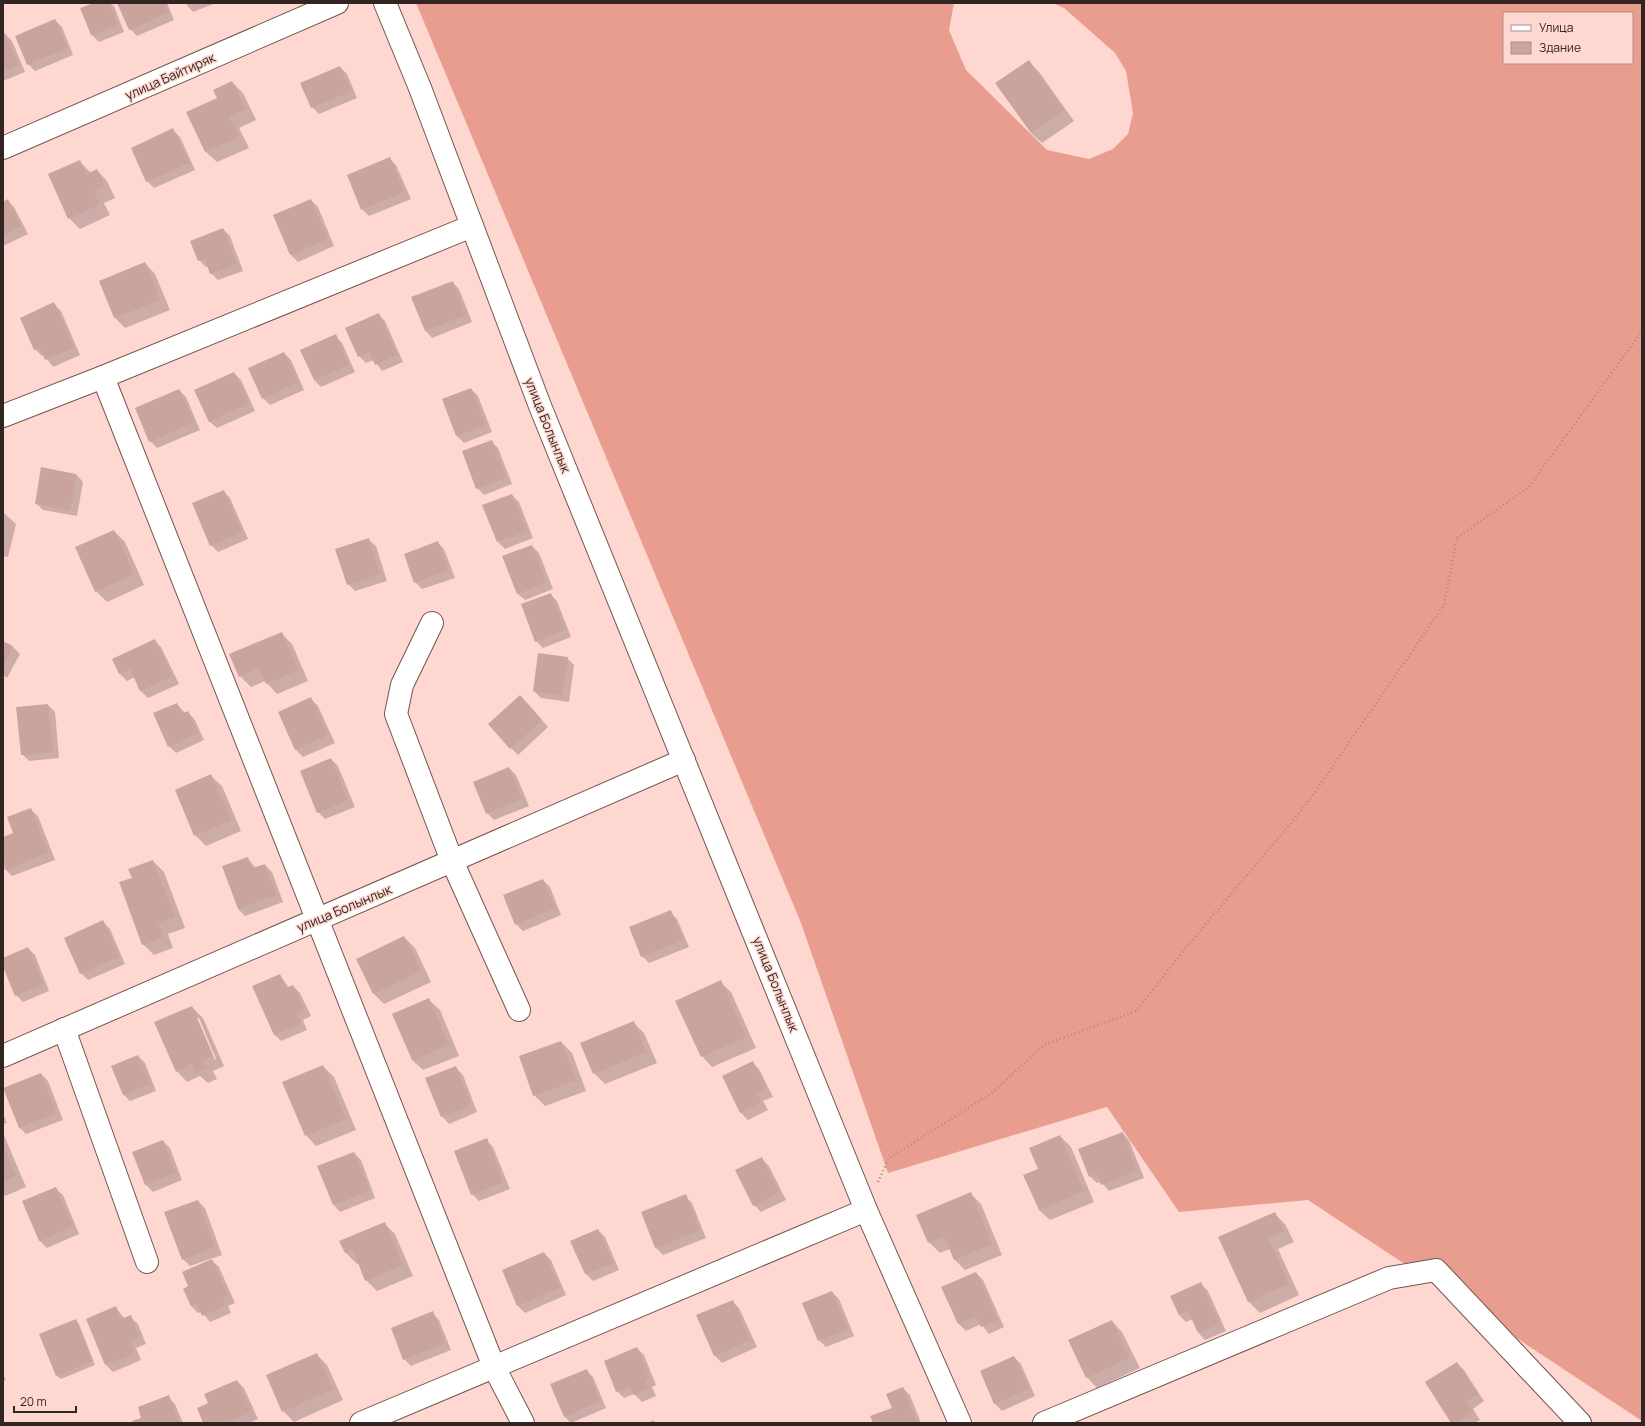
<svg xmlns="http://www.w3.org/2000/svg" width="1645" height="1426" font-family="Manrope,sans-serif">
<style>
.forest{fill:#e99d8f;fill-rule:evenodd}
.shadow{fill:#0003;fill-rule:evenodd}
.building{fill:#c8a49d}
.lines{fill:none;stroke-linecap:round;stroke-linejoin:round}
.minor-casing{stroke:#75554f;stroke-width:24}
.path{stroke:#a88c86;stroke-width:2.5;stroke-dasharray:1 3;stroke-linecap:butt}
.minor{stroke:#fff;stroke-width:22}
.labels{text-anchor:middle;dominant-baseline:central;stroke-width:3;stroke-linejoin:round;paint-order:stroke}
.street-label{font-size:13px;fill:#322421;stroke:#fed8d0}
</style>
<rect width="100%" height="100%" fill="#fed8d0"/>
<path class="forest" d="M416,3H954L949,30L966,70L1047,150L1089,159L1113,149L1128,134L1133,113L1126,71L1115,53L1064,8L1052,3H1642V1421L1308,1200L1179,1212L1107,1107L888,1173L801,923ZM1504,13H1632V63H1504Z"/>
<g class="shadow">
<polygon points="97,3 110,3 114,6 124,32 99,42 92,35 82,9"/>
<polygon points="118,3 167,3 174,20 137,36 130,29"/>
<polygon points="185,3 216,3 193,12"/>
<polygon points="55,20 62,27 73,55 35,71 28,64"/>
<polygon points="5,34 12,41 25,72 3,81 3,35"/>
<polygon points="1028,61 1039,72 1074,121 1042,143 1031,133"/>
<polygon points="340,67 347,74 357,98 319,114 312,107"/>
<polygon points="232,82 243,93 256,120 239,128 249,148 217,162 206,152 188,113 218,99"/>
<polygon points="173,130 180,137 195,170 154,188 147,181"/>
<polygon points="389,158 396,165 411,199 369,216 362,209"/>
<polygon points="79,161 91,173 97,170 107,181 115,198 104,203 110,215 80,229 69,218"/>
<polygon points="7,200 14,207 28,234 3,246 3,203"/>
<polygon points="311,200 318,207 334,246 298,262 291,255"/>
<polygon points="223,229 230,236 243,271 218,280 211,273 209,266 206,267 199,260"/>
<polygon points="145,263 155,274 170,310 125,328 115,318"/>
<polygon points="452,282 459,289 472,322 432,338 425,330"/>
<polygon points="54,304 61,311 80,355 53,367 44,355 42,356 35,349"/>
<polygon points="378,314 385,321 403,362 382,371 374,360 366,363 359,356"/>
<polygon points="335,336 342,343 355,372 321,387 314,380"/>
<polygon points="284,353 291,360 304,390 270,405 263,398"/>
<polygon points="234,373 241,380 255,411 217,428 209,421"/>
<polygon points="471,389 478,396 492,432 464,443 457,436 443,400"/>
<polygon points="179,390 186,397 200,430 157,448 150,441"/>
<polygon points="491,441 498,448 512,484 484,495 477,488"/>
<polygon points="76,474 83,482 77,516 43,510 36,503"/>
<polygon points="223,491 230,498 248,539 218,552 211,545"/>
<polygon points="512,495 519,502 533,538 505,549 498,542"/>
<polygon points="3,512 16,524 8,557 3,556"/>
<polygon points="114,531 125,542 144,585 107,602 96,591"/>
<polygon points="368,539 376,546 387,581 355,591 348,584"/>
<polygon points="437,542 444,549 455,578 422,589 415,582"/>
<polygon points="532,546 539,553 553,589 525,600 517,593"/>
<polygon points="550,594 557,601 571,637 543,648 536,641"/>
<polygon points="281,633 292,644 308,681 277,694 265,681 251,687 240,676"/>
<polygon points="154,640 161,647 179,684 148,698 141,691 135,677 127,681 120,674 113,660"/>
<polygon points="3,642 13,647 20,654 7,678 3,675"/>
<polygon points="567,658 574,665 569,702 541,698 534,691"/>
<polygon points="311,699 318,706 335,743 303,757 296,750"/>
<polygon points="527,703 548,727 518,755 511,748"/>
<polygon points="177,704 186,714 188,712 195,720 204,740 176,753 169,746"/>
<polygon points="48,705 55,712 59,758 29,761 22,754"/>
<polygon points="331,759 338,766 355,807 325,819 318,812"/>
<polygon points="509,768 516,775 529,806 494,820 487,813"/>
<polygon points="211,776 222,786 241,831 206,846 195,835"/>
<polygon points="30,809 38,816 55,860 12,876 5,869 3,863 3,838 15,834"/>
<polygon points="247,858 256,868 265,865 272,872 283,902 245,916 238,909"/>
<polygon points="153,861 164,872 185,928 168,934 173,948 154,955 143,944"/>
<polygon points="543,880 550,887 561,915 523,931 516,924"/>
<polygon points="670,912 677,919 689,947 649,963 642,956"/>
<polygon points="103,922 110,929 125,964 88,980 81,973"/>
<polygon points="404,937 415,948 431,982 384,1004 373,993"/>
<polygon points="28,948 35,955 49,991 23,1002 16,995 3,964 3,959"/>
<polygon points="280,975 289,988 293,986 300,993 311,1016 303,1020 307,1030 281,1041 274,1034"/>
<polygon points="720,982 731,992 756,1048 712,1067 702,1056"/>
<polygon points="429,1000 440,1010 459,1056 423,1070 412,1060"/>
<path d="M192,1007L203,1018L224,1066L213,1071L217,1079L208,1083L200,1076L187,1082L177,1071ZM196,1018H199L216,1059L215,1060Z"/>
<polygon points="633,1022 644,1033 657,1063 605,1084 594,1073"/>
<polygon points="561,1042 572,1053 586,1091 545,1106 534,1095"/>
<polygon points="138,1056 145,1063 156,1091 130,1101 123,1094"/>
<polygon points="752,1062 759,1069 773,1097 763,1101 768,1110 748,1120 741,1113 723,1076"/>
<polygon points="323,1066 334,1077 356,1130 316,1146 306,1135"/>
<polygon points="456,1068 463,1075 477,1112 449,1124 442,1116"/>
<polygon points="41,1074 48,1081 63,1120 26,1134 19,1127"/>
<polygon points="3,1113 7,1123 3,1124"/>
<polygon points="3,1133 26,1187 5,1196 3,1194"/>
<polygon points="1122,1133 1129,1140 1144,1178 1109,1191 1101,1182 1097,1183 1090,1176"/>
<polygon points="1060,1136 1071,1147 1094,1202 1050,1220 1039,1210 1039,1169"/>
<polygon points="486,1140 493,1147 510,1189 479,1201 472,1194"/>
<polygon points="163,1141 170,1148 182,1180 153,1192 146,1185 133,1153"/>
<polygon points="354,1153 361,1160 375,1198 340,1212 333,1204"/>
<polygon points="762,1159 769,1166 786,1200 761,1212 754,1205"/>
<polygon points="55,1188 63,1195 79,1234 47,1248 40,1241"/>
<polygon points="970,1193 981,1204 1002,1255 965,1270 954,1259 950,1249 940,1253 929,1242"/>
<polygon points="685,1196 692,1203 706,1238 663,1255 656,1248"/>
<polygon points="198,1201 205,1208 222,1255 210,1259 219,1267 235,1303 228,1306 231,1313 210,1322 202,1312 198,1313 191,1306 184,1289 190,1287 211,1260 210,1259 190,1266 183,1259"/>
<polygon points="1274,1213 1285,1224 1294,1242 1278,1249 1299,1295 1260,1313 1249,1302 1220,1238"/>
<polygon points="384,1223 395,1234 413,1276 377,1291 366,1280 359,1263 357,1264 346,1253 341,1241"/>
<polygon points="598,1230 605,1237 619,1270 593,1281 586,1274 572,1241"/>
<polygon points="544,1253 551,1260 566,1295 525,1313 518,1306"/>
<polygon points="976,1273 983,1280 1004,1327 989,1334 981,1324 966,1331 959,1324 942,1288"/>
<polygon points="1201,1284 1208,1291 1226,1331 1205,1340 1198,1332 1193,1319 1186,1322 1179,1315 1171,1296"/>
<polygon points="832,1292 839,1299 854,1336 826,1347 819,1340"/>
<polygon points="732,1301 739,1308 757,1347 722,1363 715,1356"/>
<polygon points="116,1308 125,1319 130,1317 138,1324 146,1344 136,1348 141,1360 113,1372 106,1365 88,1319"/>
<polygon points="432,1312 439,1320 451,1350 411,1366 404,1359"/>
<polygon points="76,1320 79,1324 95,1365 61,1379 57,1376 41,1334"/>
<polygon points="1112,1321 1122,1332 1140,1368 1097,1388 1087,1377"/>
<polygon points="637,1348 644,1355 656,1385 652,1387 656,1396 642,1402 634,1394 624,1398 617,1391"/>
<polygon points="316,1354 327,1365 343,1400 294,1422 283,1411"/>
<polygon points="1014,1357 1021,1364 1035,1396 1002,1411 995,1404 981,1371"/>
<polygon points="1457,1363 1464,1370 1484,1401 1473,1409 1480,1420 1474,1423 1452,1423"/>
<polygon points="586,1370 593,1377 606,1408 571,1423 564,1416"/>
<polygon points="3,1373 6,1380 3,1381"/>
<polygon points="237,1381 244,1388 258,1419 249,1423 204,1423 209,1404"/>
<polygon points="903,1388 910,1395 921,1423 874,1423 893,1408"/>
<polygon points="168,1397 175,1404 183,1423 134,1423 143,1419"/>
<polygon points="652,1420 657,1423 650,1423"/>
</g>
<g class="building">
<polygon points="94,3 109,3 118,25 91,35 80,8"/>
<polygon points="117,3 164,3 168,13 129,30"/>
<polygon points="55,19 67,48 27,65 15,36"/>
<polygon points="5,33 18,65 3,71 3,34"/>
<polygon points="1029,60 1064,110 1031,133 995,83"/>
<polygon points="340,66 351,91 311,108 300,83"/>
<polygon points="232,81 246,109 229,117 239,137 205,152 186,112 217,98 213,90"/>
<polygon points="173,128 189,163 146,182 131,148"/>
<polygon points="390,157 404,192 361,210 347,175"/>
<polygon points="80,160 86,174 97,169 105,187 94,192 100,204 68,219 48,174"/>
<polygon points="8,199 21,226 3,236 3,202"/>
<polygon points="311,199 328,239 290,255 273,215"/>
<polygon points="223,228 237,264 210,274 205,259 198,261 190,241"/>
<polygon points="145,262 160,300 114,318 99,281"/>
<polygon points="453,281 466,315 425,331 411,297"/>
<polygon points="54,302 74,348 45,360 40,348 34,350 20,318"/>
<polygon points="379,313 397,355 375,365 369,352 358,357 345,328"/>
<polygon points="336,334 349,365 314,380 300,350"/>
<polygon points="284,352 298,382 262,399 248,368"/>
<polygon points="234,372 249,403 209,422 194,390"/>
<polygon points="471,388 486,425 456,436 442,399"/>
<polygon points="179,389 194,422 149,442 135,408"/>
<polygon points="492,440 506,477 476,489 462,451"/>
<polygon points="41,467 76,474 70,510 35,504"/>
<polygon points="224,490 242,532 210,546 192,503"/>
<polygon points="512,494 527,531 497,542 482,505"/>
<polygon points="114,530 134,574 95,592 75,547"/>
<polygon points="369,538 380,574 347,585 335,549"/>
<polygon points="438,541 448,570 414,583 404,554"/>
<polygon points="532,545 546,582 517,594 502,556"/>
<polygon points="551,593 565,630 535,642 521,604"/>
<polygon points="282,632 298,670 266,684 259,668 239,677 229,654"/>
<polygon points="155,639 172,676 140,691 130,669 119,674 112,659"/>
<polygon points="3,641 13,646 3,666"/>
<polygon points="538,653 568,657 562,696 533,691"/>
<polygon points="520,695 542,720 510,749 488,724"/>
<polygon points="311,697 328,735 295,750 278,712"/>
<polygon points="177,703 182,714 188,711 198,733 168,747 153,713"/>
<polygon points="48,704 53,752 21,755 16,707"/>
<polygon points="331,758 348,800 317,813 300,771"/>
<polygon points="509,767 522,799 486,814 473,782"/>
<polygon points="211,774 231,820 194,836 175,790"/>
<polygon points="31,808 48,853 5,870 3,837 13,833 7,817"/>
<polygon points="248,857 252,868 265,864 276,895 238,909 222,866"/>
<polygon points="153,860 175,917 158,923 163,937 142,945 119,882 132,878 128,869"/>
<polygon points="543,879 555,908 515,925 503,895"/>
<polygon points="671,910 683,940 641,957 629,927"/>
<polygon points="103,920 119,957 80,974 64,938"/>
<polygon points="404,936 421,971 373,994 356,959"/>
<polygon points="28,947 43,984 15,996 3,967 3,958"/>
<polygon points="280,974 286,988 293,985 304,1009 296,1013 301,1023 274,1035 252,986"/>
<polygon points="721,980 746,1037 701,1057 675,1001"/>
<polygon points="429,998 449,1045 412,1060 392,1014"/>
<polygon points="192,1006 213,1055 203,1060 207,1068 196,1073 192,1064 176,1072 154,1022"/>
<polygon points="634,1021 646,1052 593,1074 580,1043"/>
<polygon points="561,1041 576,1080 533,1096 519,1056"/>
<polygon points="138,1055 150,1084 123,1095 111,1066"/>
<polygon points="753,1061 767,1089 757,1094 761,1103 740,1113 722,1076"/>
<polygon points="323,1065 346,1119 305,1136 282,1082"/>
<polygon points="456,1066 471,1105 441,1117 425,1078"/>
<polygon points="41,1073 56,1113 19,1128 3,1088"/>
<polygon points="1123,1132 1137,1171 1101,1185 1097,1174 1089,1177 1078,1149"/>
<polygon points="1060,1135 1084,1191 1039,1210 1023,1175 1038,1169 1029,1148"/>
<polygon points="487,1138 503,1182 471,1195 454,1151"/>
<polygon points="163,1140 176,1173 145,1185 132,1152"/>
<polygon points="3,1145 16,1176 3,1182"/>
<polygon points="354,1152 369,1191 333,1205 317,1166"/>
<polygon points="762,1157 779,1193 753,1206 735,1170"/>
<polygon points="56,1187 73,1227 39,1241 22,1201"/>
<polygon points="971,1192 992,1244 954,1260 944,1236 928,1243 916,1215"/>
<polygon points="686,1194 700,1231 655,1248 641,1212"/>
<polygon points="198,1200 215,1247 182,1260 164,1212"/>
<polygon points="1275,1212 1284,1231 1268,1238 1289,1284 1248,1302 1218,1237"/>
<polygon points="385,1222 403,1265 365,1281 353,1250 345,1253 339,1241"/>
<polygon points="598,1229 613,1263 585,1274 570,1241"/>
<polygon points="544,1252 560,1288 517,1306 502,1270"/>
<polygon points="212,1259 228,1296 222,1299 225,1306 202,1316 197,1304 191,1306 183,1289 188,1286 182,1272"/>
<polygon points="976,1272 998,1320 981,1327 976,1316 958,1324 941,1287"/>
<polygon points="1201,1282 1219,1324 1198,1333 1188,1311 1179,1315 1170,1296"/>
<polygon points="832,1291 848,1329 818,1341 802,1303"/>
<polygon points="733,1300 750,1340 714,1356 696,1315"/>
<polygon points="116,1306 121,1319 131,1315 139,1337 130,1341 135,1353 105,1365 86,1319"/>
<polygon points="433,1311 445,1343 403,1360 391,1328"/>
<polygon points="76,1319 93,1361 56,1376 39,1334"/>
<polygon points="1112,1320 1129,1358 1086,1378 1068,1340"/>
<polygon points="637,1347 650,1378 645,1380 649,1389 634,1395 630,1386 616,1392 604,1361"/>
<polygon points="317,1353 333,1389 282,1412 266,1375"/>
<polygon points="1014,1356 1029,1389 994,1404 980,1371"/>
<polygon points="1457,1362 1478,1394 1467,1401 1473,1412 1457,1423 1451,1423 1425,1382"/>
<polygon points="587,1369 600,1401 564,1417 550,1384"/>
<polygon points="237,1380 251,1412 226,1423 203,1423 197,1408 208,1403 204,1394"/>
<polygon points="903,1387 917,1423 873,1423 870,1416 892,1408 886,1394"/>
<polygon points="169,1395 179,1423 133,1423 132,1421 141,1418 138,1407"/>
</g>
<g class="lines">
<defs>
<g id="minor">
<polyline points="385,3 420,88 540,406 866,1210 960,1423"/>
<polyline points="3,148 337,3"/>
<polyline points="103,377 494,1367 523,1423"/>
<polyline points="3,416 103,377 472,226"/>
<polyline points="432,623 402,685 396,714 452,861 519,1010"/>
<polyline points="64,1029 147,1262"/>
<polyline points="3,1056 684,760"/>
<polyline points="361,1423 866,1210"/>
<polyline points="1044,1423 1389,1278 1436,1270 1580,1423"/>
</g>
</defs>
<use href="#minor" class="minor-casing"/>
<polyline class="path" points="878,1182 889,1158 991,1094 1044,1045 1136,1011 1185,949 1306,805 1444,605 1457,538 1529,487 1642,331"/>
<use href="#minor" class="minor"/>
</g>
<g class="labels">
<g class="street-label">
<text transform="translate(170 76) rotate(-24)">улица Байтиряк</text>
<text transform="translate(548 425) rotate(68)">улица Болынлык</text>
<text transform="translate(344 908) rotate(-23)">улица Болынлык</text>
<text transform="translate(776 984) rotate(68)">улица Болынлык</text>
</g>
</g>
<rect width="1645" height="1426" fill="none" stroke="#322421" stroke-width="8"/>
<rect x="1503" y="12" width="130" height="52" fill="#fed8d0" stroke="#ac908a"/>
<rect x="1511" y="25" width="20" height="6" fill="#ffffff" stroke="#ac908a"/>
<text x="1539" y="32" font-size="12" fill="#322421">Улица</text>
<rect x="1511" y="42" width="20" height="12" fill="#c8a49d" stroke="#ac908a"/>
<text x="1539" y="52" font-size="12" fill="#322421">Здание</text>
<path d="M14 1406v6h62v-6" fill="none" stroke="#322421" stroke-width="2"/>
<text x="20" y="1406" font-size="12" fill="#322421" stroke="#fed8d0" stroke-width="3" paint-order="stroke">20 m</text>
</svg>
